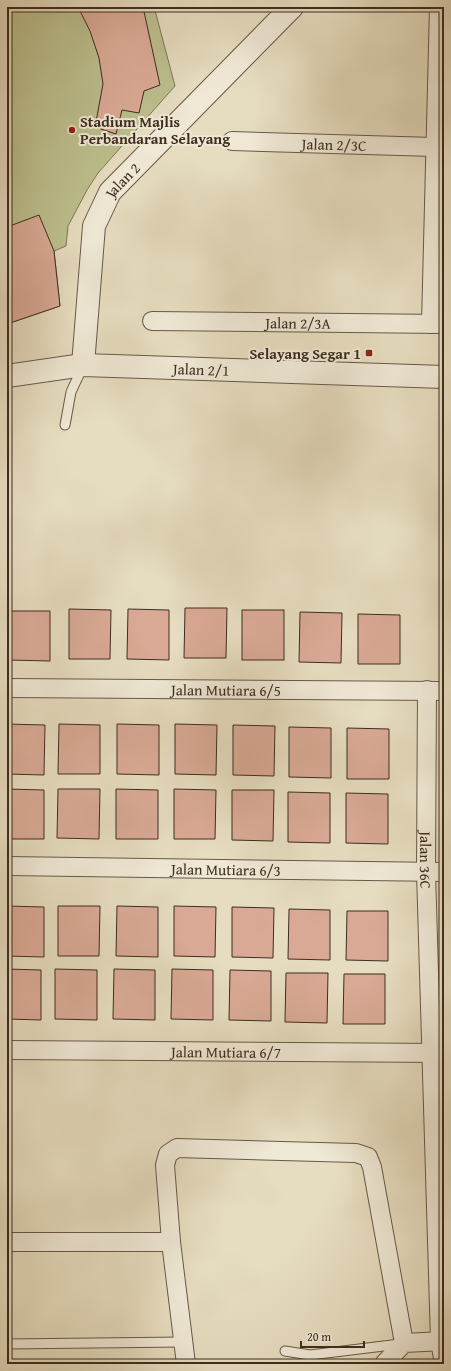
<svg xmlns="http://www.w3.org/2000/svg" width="451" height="1371" font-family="'Gentium Book Plus',serif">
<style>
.park{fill:#bcbe8d;stroke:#7d7656}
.building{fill:#d9a995;stroke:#3e2d20}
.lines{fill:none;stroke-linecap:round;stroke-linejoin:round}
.service-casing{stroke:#685948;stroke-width:11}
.minor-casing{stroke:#685948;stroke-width:20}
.tertiary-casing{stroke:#685948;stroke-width:24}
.service{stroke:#efe8d5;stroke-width:9}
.minor{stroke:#efe8d5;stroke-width:18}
.tertiary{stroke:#efe8d5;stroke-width:22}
.poi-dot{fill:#8f2418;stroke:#efe8d5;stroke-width:1.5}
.labels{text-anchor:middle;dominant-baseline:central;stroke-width:4;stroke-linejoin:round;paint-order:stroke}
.poi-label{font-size:15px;font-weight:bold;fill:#3e2d20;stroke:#efe8d5;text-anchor:start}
.street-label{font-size:15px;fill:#3e2d20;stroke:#efe8d5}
</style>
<rect width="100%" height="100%" fill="#e6dcbf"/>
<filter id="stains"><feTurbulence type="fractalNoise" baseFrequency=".005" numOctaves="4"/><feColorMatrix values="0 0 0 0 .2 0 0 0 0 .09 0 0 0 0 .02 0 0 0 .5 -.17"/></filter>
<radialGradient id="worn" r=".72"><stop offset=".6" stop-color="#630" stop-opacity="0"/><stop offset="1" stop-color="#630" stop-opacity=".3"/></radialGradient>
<polygon class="park" points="7,7 153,7 156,14 175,86 98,173 87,190 68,226 66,246 54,251 60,306 7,324"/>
<g class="building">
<polygon points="78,7 143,7 160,85 144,91 139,113 122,110 116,134 95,127 103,84 99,58 90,31"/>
<polygon points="39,215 54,251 60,306 7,324 7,227"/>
<polygon points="185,608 227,608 226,658 184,658"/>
<polygon points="69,609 111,610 110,659 69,659"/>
<polygon points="128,609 169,610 169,660 127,659"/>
<rect x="242" y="610" width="42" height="50"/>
<polygon points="9,611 50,611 50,661 8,660"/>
<polygon points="300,612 342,613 341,663 299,662"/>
<polygon points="358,614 400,615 400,664 358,664"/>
<polygon points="7,724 45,725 44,775 7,774"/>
<polygon points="59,724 100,725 100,774 58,774"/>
<polygon points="117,724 159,725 159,775 117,774"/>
<polygon points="175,724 217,725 216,775 175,774"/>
<polygon points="233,725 275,726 274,776 233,775"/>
<polygon points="289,727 331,728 331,778 289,777"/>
<polygon points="347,728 389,729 389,779 347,779"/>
<polygon points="7,789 44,790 44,839 7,839"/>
<polygon points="58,789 100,789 99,839 57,838"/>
<polygon points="116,789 158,790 158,839 116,839"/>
<polygon points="174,789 216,790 215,839 174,839"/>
<polygon points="232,790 274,790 273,841 232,840"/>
<polygon points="288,792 330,793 330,843 288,842"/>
<polygon points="346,793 388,794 388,844 346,843"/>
<polygon points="7,906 44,907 44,957 7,956"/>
<polygon points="58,906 100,906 99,956 58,956"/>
<polygon points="117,906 158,907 158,957 116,956"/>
<polygon points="174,906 216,907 215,957 174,956"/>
<polygon points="232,907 274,908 273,958 232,957"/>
<polygon points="289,909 330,910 330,960 288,959"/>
<polygon points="347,911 388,911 388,961 346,960"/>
<polygon points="7,969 41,970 41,1020 7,1019"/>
<polygon points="55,969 97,970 97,1020 55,1019"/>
<polygon points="114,969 155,970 155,1020 113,1019"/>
<polygon points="172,969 213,970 213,1020 171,1019"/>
<polygon points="230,970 271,971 271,1021 229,1020"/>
<polygon points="286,973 328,973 327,1023 285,1022"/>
<polygon points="344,974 385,974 385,1024 343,1024"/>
</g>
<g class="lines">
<defs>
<g id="service">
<polyline points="65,425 71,392 83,366"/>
<polyline points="7,1344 182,1342"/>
<polyline points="285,1351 310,1355 400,1344"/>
</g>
<g id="minor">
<path id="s1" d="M232,141L435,147"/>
<path id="s2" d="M152,321L444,324"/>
<polyline points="431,324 439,7"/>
<path id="s3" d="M7,688L444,691"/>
<path id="s4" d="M427,690L426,872L440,1341L444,1364"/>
<path id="s5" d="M7,866L444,872"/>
<path id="s6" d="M7,1050L444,1053"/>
<polyline points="7,1242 171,1242"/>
<polyline points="186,1364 171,1242 165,1165 168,1154 177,1148 356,1153 368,1157 372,1167 404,1343"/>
<polyline points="384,1364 404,1343 444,1341"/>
</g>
<g id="tertiary">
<path id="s7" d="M83,365L94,226L110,192L292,7"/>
<path id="s8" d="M7,376L83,365L444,377"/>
</g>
</defs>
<use href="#service" class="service-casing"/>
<use href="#minor" class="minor-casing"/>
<use href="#tertiary" class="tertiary-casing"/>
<use href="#service" class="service"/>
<use href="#minor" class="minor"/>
<use href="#tertiary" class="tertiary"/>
</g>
<g class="poi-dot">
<circle cx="72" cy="130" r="4"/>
<rect x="365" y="349" width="8" height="8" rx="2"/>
</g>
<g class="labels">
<g class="poi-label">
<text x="80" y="121">Stadium Majlis<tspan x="80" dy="17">Perbandaran Selayang</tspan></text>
<text x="361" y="353" text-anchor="end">Selayang Segar 1</text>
</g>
<g class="street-label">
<text stroke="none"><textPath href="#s1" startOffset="102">Jalan 2/3C</textPath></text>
<text stroke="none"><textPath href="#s7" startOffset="194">Jalan 2</textPath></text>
<text stroke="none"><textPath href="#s2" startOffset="146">Jalan 2/3A</textPath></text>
<text stroke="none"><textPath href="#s8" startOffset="195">Jalan 2/1</textPath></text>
<text stroke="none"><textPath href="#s3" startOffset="219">Jalan Mutiara 6/5</textPath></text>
<text stroke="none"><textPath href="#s4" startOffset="170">Jalan 36C</textPath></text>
<text stroke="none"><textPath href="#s5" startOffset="219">Jalan Mutiara 6/3</textPath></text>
<text stroke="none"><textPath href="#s6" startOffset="219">Jalan Mutiara 6/7</textPath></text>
</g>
</g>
<rect width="451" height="1371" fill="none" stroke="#e6dcbf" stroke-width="24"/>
<rect x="8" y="8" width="435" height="1355" fill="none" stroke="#3e2d20" stroke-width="2"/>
<rect x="12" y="12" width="427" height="1347" fill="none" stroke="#3e2d20"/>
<path d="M301 1341v6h63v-6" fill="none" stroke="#3e2d20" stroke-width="2"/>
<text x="307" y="1341" font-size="12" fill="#3e2d20" stroke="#efe8d5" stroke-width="3" paint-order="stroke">20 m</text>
<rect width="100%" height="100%" filter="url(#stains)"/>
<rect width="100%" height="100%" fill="url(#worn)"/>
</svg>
